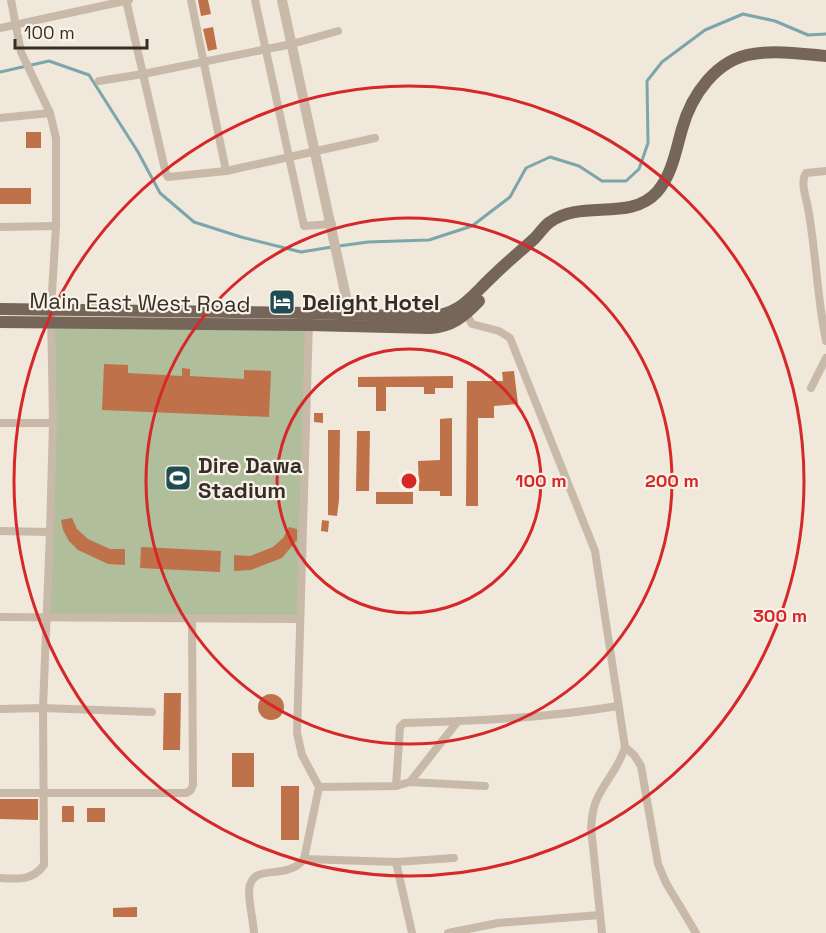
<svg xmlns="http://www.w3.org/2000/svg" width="826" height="933" font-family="'Space Grotesk',sans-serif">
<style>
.grass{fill:#b0be9c}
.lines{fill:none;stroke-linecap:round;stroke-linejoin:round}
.stream{stroke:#7ca5ac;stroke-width:3}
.building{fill:#bf714a}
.minor{stroke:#c8b9a8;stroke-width:8}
.tertiary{stroke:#c8b9a8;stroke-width:10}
.primary{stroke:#76665a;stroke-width:12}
.ring{fill:none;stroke:#d62828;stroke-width:3}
.labels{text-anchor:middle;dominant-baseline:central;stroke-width:4.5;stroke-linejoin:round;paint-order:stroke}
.street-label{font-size:22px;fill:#352d28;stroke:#f8f2e7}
.poi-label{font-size:22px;font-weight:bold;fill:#352d28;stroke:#f8f2e7;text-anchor:start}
.centre{fill:#d62828;stroke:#f8f2e7;stroke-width:3}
.ring-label{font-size:18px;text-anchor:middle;font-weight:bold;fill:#d62828;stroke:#f8f2e7;stroke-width:4.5;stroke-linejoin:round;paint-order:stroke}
</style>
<rect width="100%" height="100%" fill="#f0e8db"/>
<polygon class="grass" points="52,322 309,325 299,619 47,618"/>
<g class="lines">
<g class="stream">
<polyline points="0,72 49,61 89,75 138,152 160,193 194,222 241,237 301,252 332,247"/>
<polyline points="339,246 368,242 429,240 472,226 510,197 526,168 550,157 579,166 602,181 626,181 639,169 648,143 647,81 662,62 705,30 743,14 775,21 808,35 826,34"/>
</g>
</g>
<g class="building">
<polygon points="198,0 208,0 211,14 201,16"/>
<polygon points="213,27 217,49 208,51 203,29"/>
<rect x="26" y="132" width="15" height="16"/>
<rect x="0" y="188" width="31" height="16"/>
<polygon points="104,364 128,365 128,373 182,376 182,368 190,369 190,376 244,379 244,370 271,371 269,417 102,410"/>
<polygon points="514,371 518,404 494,406 494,418 478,418 478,506 466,506 467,381 503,381 502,372"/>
<polygon points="453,376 453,388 435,388 435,394 424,394 424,387 386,387 386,411 376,411 376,387 358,387 358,377"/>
<polygon points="314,413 323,413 323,423 314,422"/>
<polygon points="452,418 452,496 440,496 440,491 419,491 418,461 440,460 440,419"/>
<polygon points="328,430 340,430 339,500 337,516 328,515"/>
<polygon points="357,431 370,431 369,491 356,491"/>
<rect x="376" y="492" width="37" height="12"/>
<polygon points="72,518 77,529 88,539 110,549 125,549 125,565 108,564 78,550 69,541 63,530 61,520"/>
<polygon points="322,520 329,521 328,532 321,531"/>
<polygon points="289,527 297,529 297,540 282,558 251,570 234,571 234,555 250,556 273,547 283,538"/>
<polygon points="141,547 221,551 220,572 140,568"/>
<polygon points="164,693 181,693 180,750 163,750"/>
<circle cx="271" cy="707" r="13"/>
<rect x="232" y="753" width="22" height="34"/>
<rect x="281" y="786" width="18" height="54"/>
<polygon points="0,799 38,799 38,820 0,819"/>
<rect x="62" y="806" width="12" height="16"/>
<rect x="87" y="808" width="18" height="14"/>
<polygon points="137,907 137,917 113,917 113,908"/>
</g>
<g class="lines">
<g class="minor">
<polyline points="126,0 166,174 168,177 226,171 375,138"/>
<polyline points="191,0 226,171"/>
<polyline points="255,0 304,226 332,224"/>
<polyline points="0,28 129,0"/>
<polyline points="99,81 143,74 292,44 338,31"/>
<polyline points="0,118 50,113"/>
<path d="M826,171L806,173C800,182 806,197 808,208C816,252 817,297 826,341"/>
<polyline points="0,227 56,226"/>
<path d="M464,310L472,324L499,331L510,338L595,551L625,747C619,768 605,781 597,799C592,809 592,818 591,828L602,933"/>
<polyline points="811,388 826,358"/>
<polyline points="0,423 53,423"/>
<polyline points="0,531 50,532"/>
<polyline points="0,617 299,619"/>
<polyline points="0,709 43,708 152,712"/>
<polyline points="625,747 634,755 641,766 658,864 666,883 696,933"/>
<polyline points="410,782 458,721"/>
<path d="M396,786L400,727L404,723C478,721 545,718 618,706"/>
<polyline points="319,787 396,786 410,782 485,786"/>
<polyline points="0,793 186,793 191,790 193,785 192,618"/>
<polyline points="304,859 396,862 454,858"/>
<polyline points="396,862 412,933"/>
<path d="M0,878C18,879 32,881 44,865L43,708L50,532L53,423L51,309L56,226V138L50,113L21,52L11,0"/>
<path d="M254,933C253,919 249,904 249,891C251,860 285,883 304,859L319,787L302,755L297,733L309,321"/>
<polyline points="448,933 498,923 600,915"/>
</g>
<polyline class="tertiary" points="282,0 351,320"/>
<g class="primary">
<path d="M0,309L309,313L427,317C462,314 470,297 494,275C507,262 521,251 535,238C540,233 544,226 550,222C582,199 630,222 657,192C672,175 676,150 682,129C691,96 716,59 753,54C776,50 803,54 826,56"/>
<path d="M0,322L309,325L430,328C451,327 465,316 479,301"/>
</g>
</g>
<g class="ring">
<circle cx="409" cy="481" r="132"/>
<circle cx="409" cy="481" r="263"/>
<circle cx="409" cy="481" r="395"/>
</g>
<defs>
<symbol id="hotel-square" viewBox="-11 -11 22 22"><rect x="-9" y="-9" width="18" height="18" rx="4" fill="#204c54" stroke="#f8f2e7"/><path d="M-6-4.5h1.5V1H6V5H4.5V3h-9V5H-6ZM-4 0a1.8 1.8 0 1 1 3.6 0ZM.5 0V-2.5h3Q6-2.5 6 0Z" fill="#fff"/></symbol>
<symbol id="stadium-square" viewBox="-11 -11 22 22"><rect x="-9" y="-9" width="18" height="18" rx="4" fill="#204c54" stroke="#f8f2e7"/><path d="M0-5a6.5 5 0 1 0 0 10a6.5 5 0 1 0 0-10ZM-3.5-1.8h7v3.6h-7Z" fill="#fff"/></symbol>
</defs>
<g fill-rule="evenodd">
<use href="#hotel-square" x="267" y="287" width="30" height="30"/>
<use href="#stadium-square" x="163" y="463" width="30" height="30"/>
</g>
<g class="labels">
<g class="street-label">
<text transform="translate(140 302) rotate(1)">Main East West Road</text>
</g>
<g class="poi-label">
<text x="302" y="302">Delight Hotel</text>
<text x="198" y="465">Dire Dawa<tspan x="198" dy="25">Stadium</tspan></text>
</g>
</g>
<circle cx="409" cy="481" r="9" class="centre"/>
<g class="ring-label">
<text x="541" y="487">100 m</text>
<text x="672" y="487">200 m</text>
<text x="780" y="622">300 m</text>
</g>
<path d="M15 39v9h132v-9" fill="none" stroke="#352d28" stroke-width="3"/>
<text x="24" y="39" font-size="18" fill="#352d28" stroke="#f8f2e7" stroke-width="4.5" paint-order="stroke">100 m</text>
</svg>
